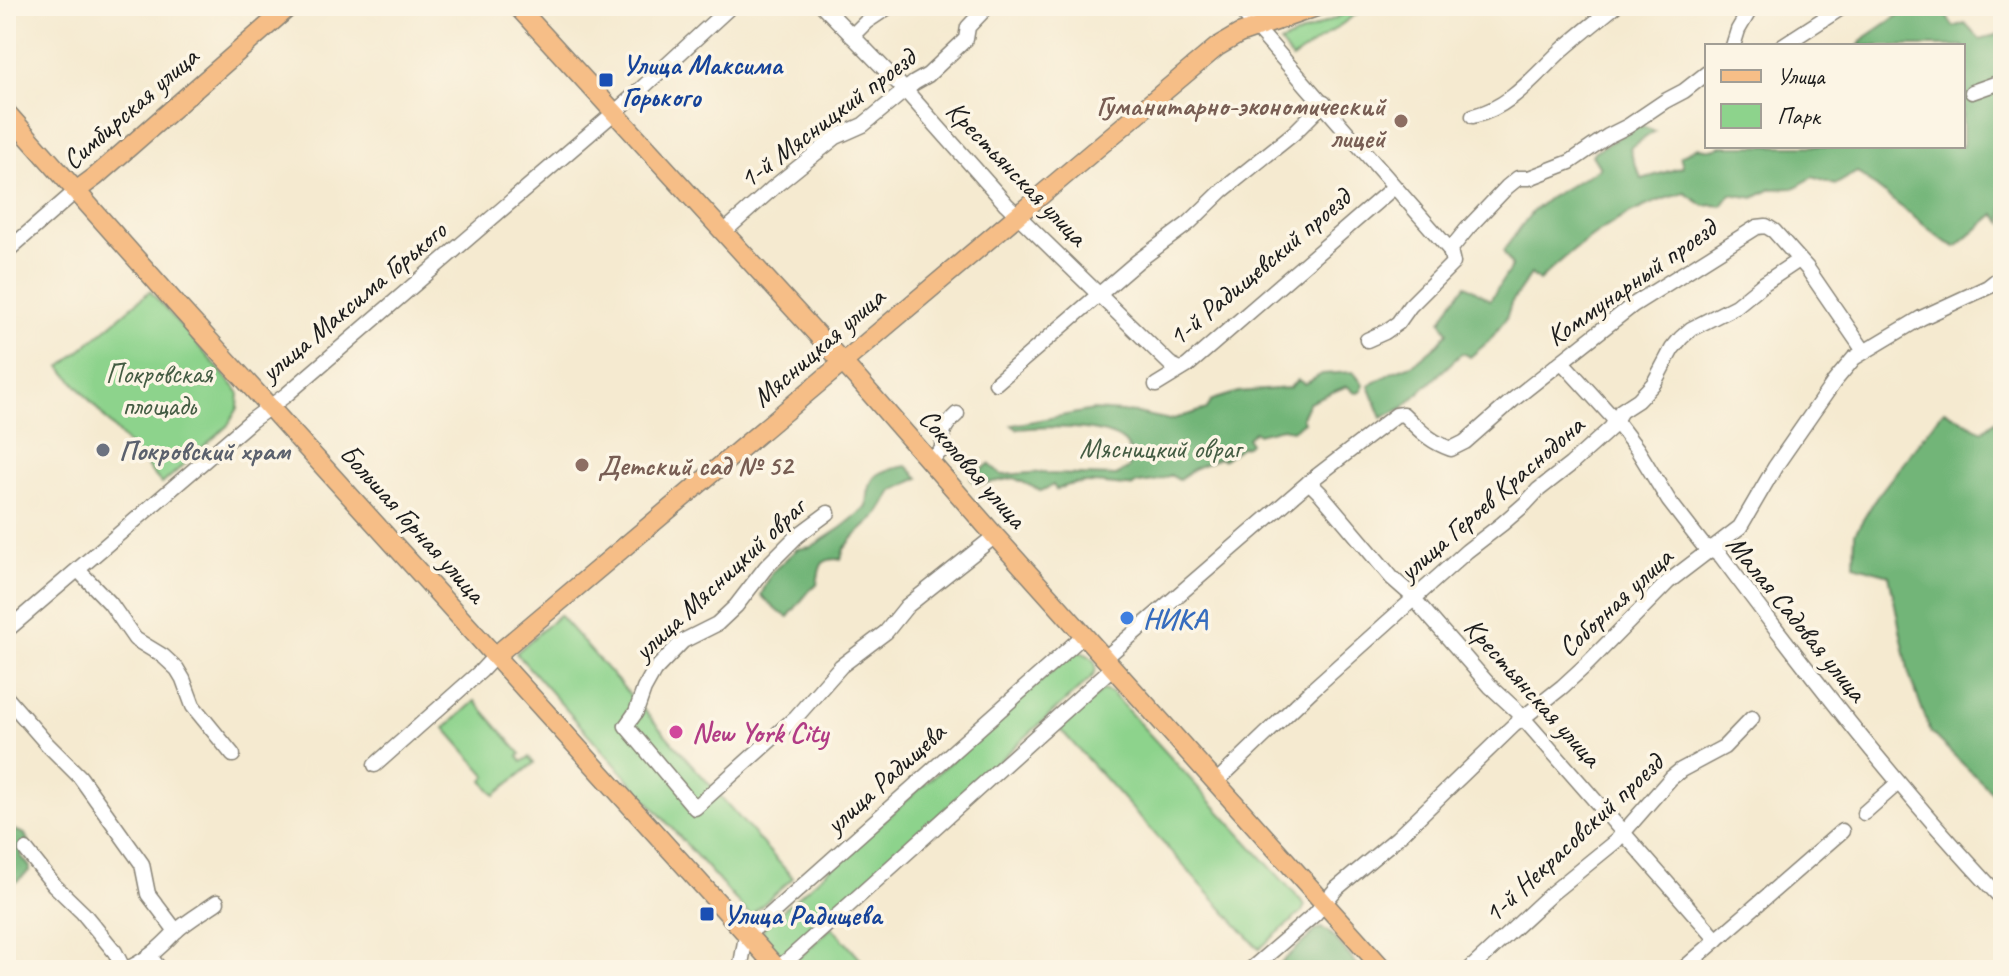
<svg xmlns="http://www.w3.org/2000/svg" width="2009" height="976" font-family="Caveat,sans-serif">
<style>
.green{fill:#8dd38c;stroke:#547854;stroke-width:2}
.forest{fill:#72b578;stroke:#47684a;stroke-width:2}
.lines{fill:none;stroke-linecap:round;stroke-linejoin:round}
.minor-casing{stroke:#888376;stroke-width:17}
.major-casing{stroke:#888376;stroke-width:21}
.minor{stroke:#fff;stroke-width:14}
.major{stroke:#f6be87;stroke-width:18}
.transit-dot{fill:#1a4fb4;stroke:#fcf5e5;stroke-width:3}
.education-dot{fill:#8d6e63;stroke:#fcf5e5;stroke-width:3}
.worship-dot{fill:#6b7280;stroke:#fcf5e5;stroke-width:3}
.shop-dot{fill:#3f7fe0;stroke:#fcf5e5;stroke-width:3}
.hotel-dot{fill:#d1479c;stroke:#fcf5e5;stroke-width:3}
.labels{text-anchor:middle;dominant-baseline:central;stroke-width:7;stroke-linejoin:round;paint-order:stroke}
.transit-label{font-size:28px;font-weight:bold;fill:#164399;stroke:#fcf5e5;text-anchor:start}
.education-label{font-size:28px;font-weight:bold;fill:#785e54;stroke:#fcf5e5;text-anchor:end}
.street-label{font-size:28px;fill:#1c1c1c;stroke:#fcf5e5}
.park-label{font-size:28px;fill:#445c43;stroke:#fcf5e5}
.worship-label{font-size:28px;font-weight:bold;fill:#5b616d;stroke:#fcf5e5;text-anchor:start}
.shop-label{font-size:28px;font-weight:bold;fill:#366cbe;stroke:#fcf5e5;text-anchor:start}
.hotel-label{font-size:28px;font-weight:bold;fill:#b23c85;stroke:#fcf5e5;text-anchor:start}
</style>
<rect width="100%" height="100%" fill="#fcf5e5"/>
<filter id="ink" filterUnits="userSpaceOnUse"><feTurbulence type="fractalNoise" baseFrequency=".0125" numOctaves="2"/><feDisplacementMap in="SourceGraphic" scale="16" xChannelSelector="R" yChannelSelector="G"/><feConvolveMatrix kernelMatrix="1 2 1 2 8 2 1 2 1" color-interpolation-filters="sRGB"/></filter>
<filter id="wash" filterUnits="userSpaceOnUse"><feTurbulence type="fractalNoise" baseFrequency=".006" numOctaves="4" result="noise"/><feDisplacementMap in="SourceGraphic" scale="32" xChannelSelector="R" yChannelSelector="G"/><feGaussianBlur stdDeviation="1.8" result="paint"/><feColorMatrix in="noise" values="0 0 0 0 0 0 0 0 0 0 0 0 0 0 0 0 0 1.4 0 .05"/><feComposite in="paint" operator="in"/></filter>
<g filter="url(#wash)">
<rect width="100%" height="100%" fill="#f5ead0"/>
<g class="green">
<polygon points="1362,6 1365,8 1292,59 1280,43"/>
<polygon points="150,291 239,392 238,408 228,425 162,484 61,367"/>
<polygon points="559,615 793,878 750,916 516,653"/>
<path d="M1078,652C1091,654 1101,663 1093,676L788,952L782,954C772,950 758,939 764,927L1070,655Z"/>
<polygon points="1103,690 1112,693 1305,905 1302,912 1259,949 1060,729"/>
<polygon points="475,701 521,754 518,756 522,762 529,757 534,763 495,795 483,781 487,776 445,728"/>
<polygon points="832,927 870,970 793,970 790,966"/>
</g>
<g class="forest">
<path d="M1912,6H1939L1954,27L1965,23L1980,39L2003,33V223L1995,214L1956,247L1944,241L1857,172L1835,185L1813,177L1794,188L1771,189L1754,198L1731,194L1722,206L1714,205L1704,206L1685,193C1629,206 1579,242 1539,281L1531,274L1511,303L1506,319L1489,341L1470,357L1462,353L1403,408L1382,418L1369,386L1393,372L1414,364L1439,343L1448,332L1441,321L1453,301L1466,285L1490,300L1512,266L1503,251L1532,212L1549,198L1600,168L1592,155L1595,151L1640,125L1655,131L1630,148L1633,160L1642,179L1683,167L1680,156L1698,147C1704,150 1714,150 1720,146H1963V46H1858L1866,37Z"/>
<path d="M1353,372L1363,384L1362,390L1355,393L1347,386L1309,402L1302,417L1304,422L1292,430L1282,428L1258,434L1255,431L1247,438L1250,443L1247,446L1241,447L1223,460L1219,458L1193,469L1179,480L1170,475C1158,482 1152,481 1139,483C1127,486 1139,487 1127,486C1103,485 1078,478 1056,490L1053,485L1041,491L1014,478L977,485L970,479L989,464L1002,475L1045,472L1048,474L1116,476L1129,468L1131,453C1129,449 1127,445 1124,442C1105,425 1042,426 1017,429L1012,425L1093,410L1137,413L1170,420L1207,409L1212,400L1238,392L1289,388L1298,380L1305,384L1322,374Z"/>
<polygon points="1944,410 1982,431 2003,415 2003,803 1931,733 1909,674 1889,575 1854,565 1855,533 1876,498"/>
<path d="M907,466L919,478L893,491L877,516L853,538L844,549L841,559C819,558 820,566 817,585L810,590L788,617L776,610L761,595L772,572L797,549L811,547L842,527L867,507C869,473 875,472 907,466Z"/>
<polygon points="6,827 25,834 28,841 21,856 30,867 29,871 16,882 6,879"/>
<polygon points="1321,928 1328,931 1362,970 1283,970 1279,965 1315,931"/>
</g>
</g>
<g filter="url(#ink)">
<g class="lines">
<defs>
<g id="minor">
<polyline points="823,6 905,90 1006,204 1170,364 1180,369"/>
<polyline points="1237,6 1450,250"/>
<polyline points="852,36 866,22 890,6"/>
<polyline points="1733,46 1738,30 1752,6"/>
<polyline points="1782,46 1844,6"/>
<polyline points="1972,92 2003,81"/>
<path d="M1473,116C1510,108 1535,75 1562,50C1579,35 1597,21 1615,6"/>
<polyline points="724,232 774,187 836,137 863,125 914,83 928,75 966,39 968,27 988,6"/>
<polyline points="6,252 76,191"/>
<polyline points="1367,340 1385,332 1398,323 1410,306 1453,263 1450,250 1467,229 1507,187 1518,178 1529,178 1570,162 1608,136 1628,126 1665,101 1684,91 1707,73"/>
<path d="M1562,362L1615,420L1637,449L1669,501L1696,536L1703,545L1713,549L1721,556C1810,675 1901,792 2003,900"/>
<polyline points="996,383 1138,261 1189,223 1223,190 1294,133 1324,103"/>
<polyline points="1156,385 1187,366 1394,187"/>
<path d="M929,461L942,450C942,431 943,427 957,414"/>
<polyline points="1309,482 1321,494 1392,578 1408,592 1490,686 1516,710 1717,940"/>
<polyline points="828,513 797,536 766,567 736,606 717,624 683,641 654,671 644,689 636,712 626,726 695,808 796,717 841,666 886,632 907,606 995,536"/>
<polyline points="78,570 110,603 135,639 163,656 177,669 183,679 193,706 233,755"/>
<polyline points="6,631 252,420 286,395 629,100 731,6"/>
<path d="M1104,659L1309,482L1396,415L1403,414C1420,430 1428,441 1451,449L1465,442L1514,399L1633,305L1757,227L1766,226L1774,231L1807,268L1864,351"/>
<polyline points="6,697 47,744 80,777 142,864 148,894 176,931"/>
<polyline points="375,765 481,671 495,656"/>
<polyline points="1216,782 1313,689 1467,551 1502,524 1525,504 1538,490 1570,465 1611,428 1621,411 1638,400 1654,383 1672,349 1681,338 1691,329 1736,306 1763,284 1799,260"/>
<polyline points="1864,813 1898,783"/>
<polyline points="26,850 54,885 83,913 115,952 124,970"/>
<polyline points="150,957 161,970"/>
<path d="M124,970C145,962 160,948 175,932C187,921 203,912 217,902"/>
<polyline points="740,970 746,936 1084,635"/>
<polyline points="772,970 778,968 789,959 1112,668"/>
<polyline points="1250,970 1315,914 1336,889 1397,838 1514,725 1562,687 1587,664 1668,582 1740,527 1775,467 1834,382 1854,358 1921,318 1988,287 2003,275"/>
<polyline points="1469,970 1552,893 1616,841 1671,778 1681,770 1724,747 1752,718"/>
<polyline points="1682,970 1842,831"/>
</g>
<g id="major">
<polyline points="517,6 856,377 995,536 1384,970"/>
<polyline points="6,112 179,307 779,970"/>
<polyline points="76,191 95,177 290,6"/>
<polyline points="495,656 1217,47 1239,34 1319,6"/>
</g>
</defs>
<use href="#minor" class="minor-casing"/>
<use href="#major" class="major-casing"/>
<use href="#minor" class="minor"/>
<use href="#major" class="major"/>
</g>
</g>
<g class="transit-dot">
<rect x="598" y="72" width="16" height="16" rx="4"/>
<rect x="699" y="906" width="16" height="16" rx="4"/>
</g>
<g class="education-dot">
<circle cx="1401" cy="121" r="8"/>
<circle cx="582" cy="465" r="8"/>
</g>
<circle class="worship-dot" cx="103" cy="450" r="8"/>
<circle class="shop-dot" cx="1127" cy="618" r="8"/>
<circle class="hotel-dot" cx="676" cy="732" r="8"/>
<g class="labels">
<g class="transit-label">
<text x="622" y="64">Улица Максима<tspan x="622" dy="32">Горького</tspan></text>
<text x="723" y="914">Улица Радищева</text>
</g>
<g class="education-label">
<text x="1385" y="105">Гуманитарно-экономический<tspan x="1385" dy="32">лицей</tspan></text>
<text x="598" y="465" text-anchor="start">Детский сад № 52</text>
</g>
<g class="street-label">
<text transform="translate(130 108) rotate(-41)">Симбирская улица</text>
<text transform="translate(827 118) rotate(-37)">1-й Мясницкий проезд</text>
<text transform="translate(1017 173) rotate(46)">Крестьянская улица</text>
<text transform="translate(1259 267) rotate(-40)">1-й Радищевский проезд</text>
<text transform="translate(1631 282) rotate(-35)">Коммунарный проезд</text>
<text transform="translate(353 301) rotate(-40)">улица Максима Горького</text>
<text transform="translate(818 347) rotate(-41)">Мясницкая улица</text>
<text transform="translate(973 468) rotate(49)">Соколовая улица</text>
<text transform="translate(1491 498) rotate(-41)">улица Героев Краснодона</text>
<text transform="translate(413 523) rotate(48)">Большая Горная улица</text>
<text transform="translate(719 579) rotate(-43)">улица Мясницкий овраг</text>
<text transform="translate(1615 602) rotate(-43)">Соборная улица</text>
<text transform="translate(1797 618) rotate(51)">Малая Садовая улица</text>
<text transform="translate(1533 692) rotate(48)">Крестьянская улица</text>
<text transform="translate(885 778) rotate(-42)">улица Радищева</text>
<text transform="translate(1573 838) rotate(-43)">1-й Некрасовский проезд</text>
</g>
<g class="park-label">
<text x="159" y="373">Покровская<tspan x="159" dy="32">площадь</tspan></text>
<text x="1160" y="448">Мясницкий овраг</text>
</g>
<g class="worship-label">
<text x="119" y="450">Покровский храм</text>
</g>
<g class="shop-label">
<text x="1143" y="618">НИКА</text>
</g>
<g class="hotel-label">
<text x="692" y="732">New York City</text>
</g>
</g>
<rect width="2009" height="976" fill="none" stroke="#fcf5e5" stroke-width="32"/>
<rect x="1705" y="44" width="260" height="104" fill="#fcf5e5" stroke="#a29e95" stroke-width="2"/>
<rect x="1721" y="70" width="40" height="12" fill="#f6be87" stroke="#a29e95" stroke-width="2"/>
<text x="1777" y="84" font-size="24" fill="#1c1c1c">Улица</text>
<rect x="1721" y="104" width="40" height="24" fill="#8dd38c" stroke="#a29e95" stroke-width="2"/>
<text x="1777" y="124" font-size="24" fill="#1c1c1c">Парк</text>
</svg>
